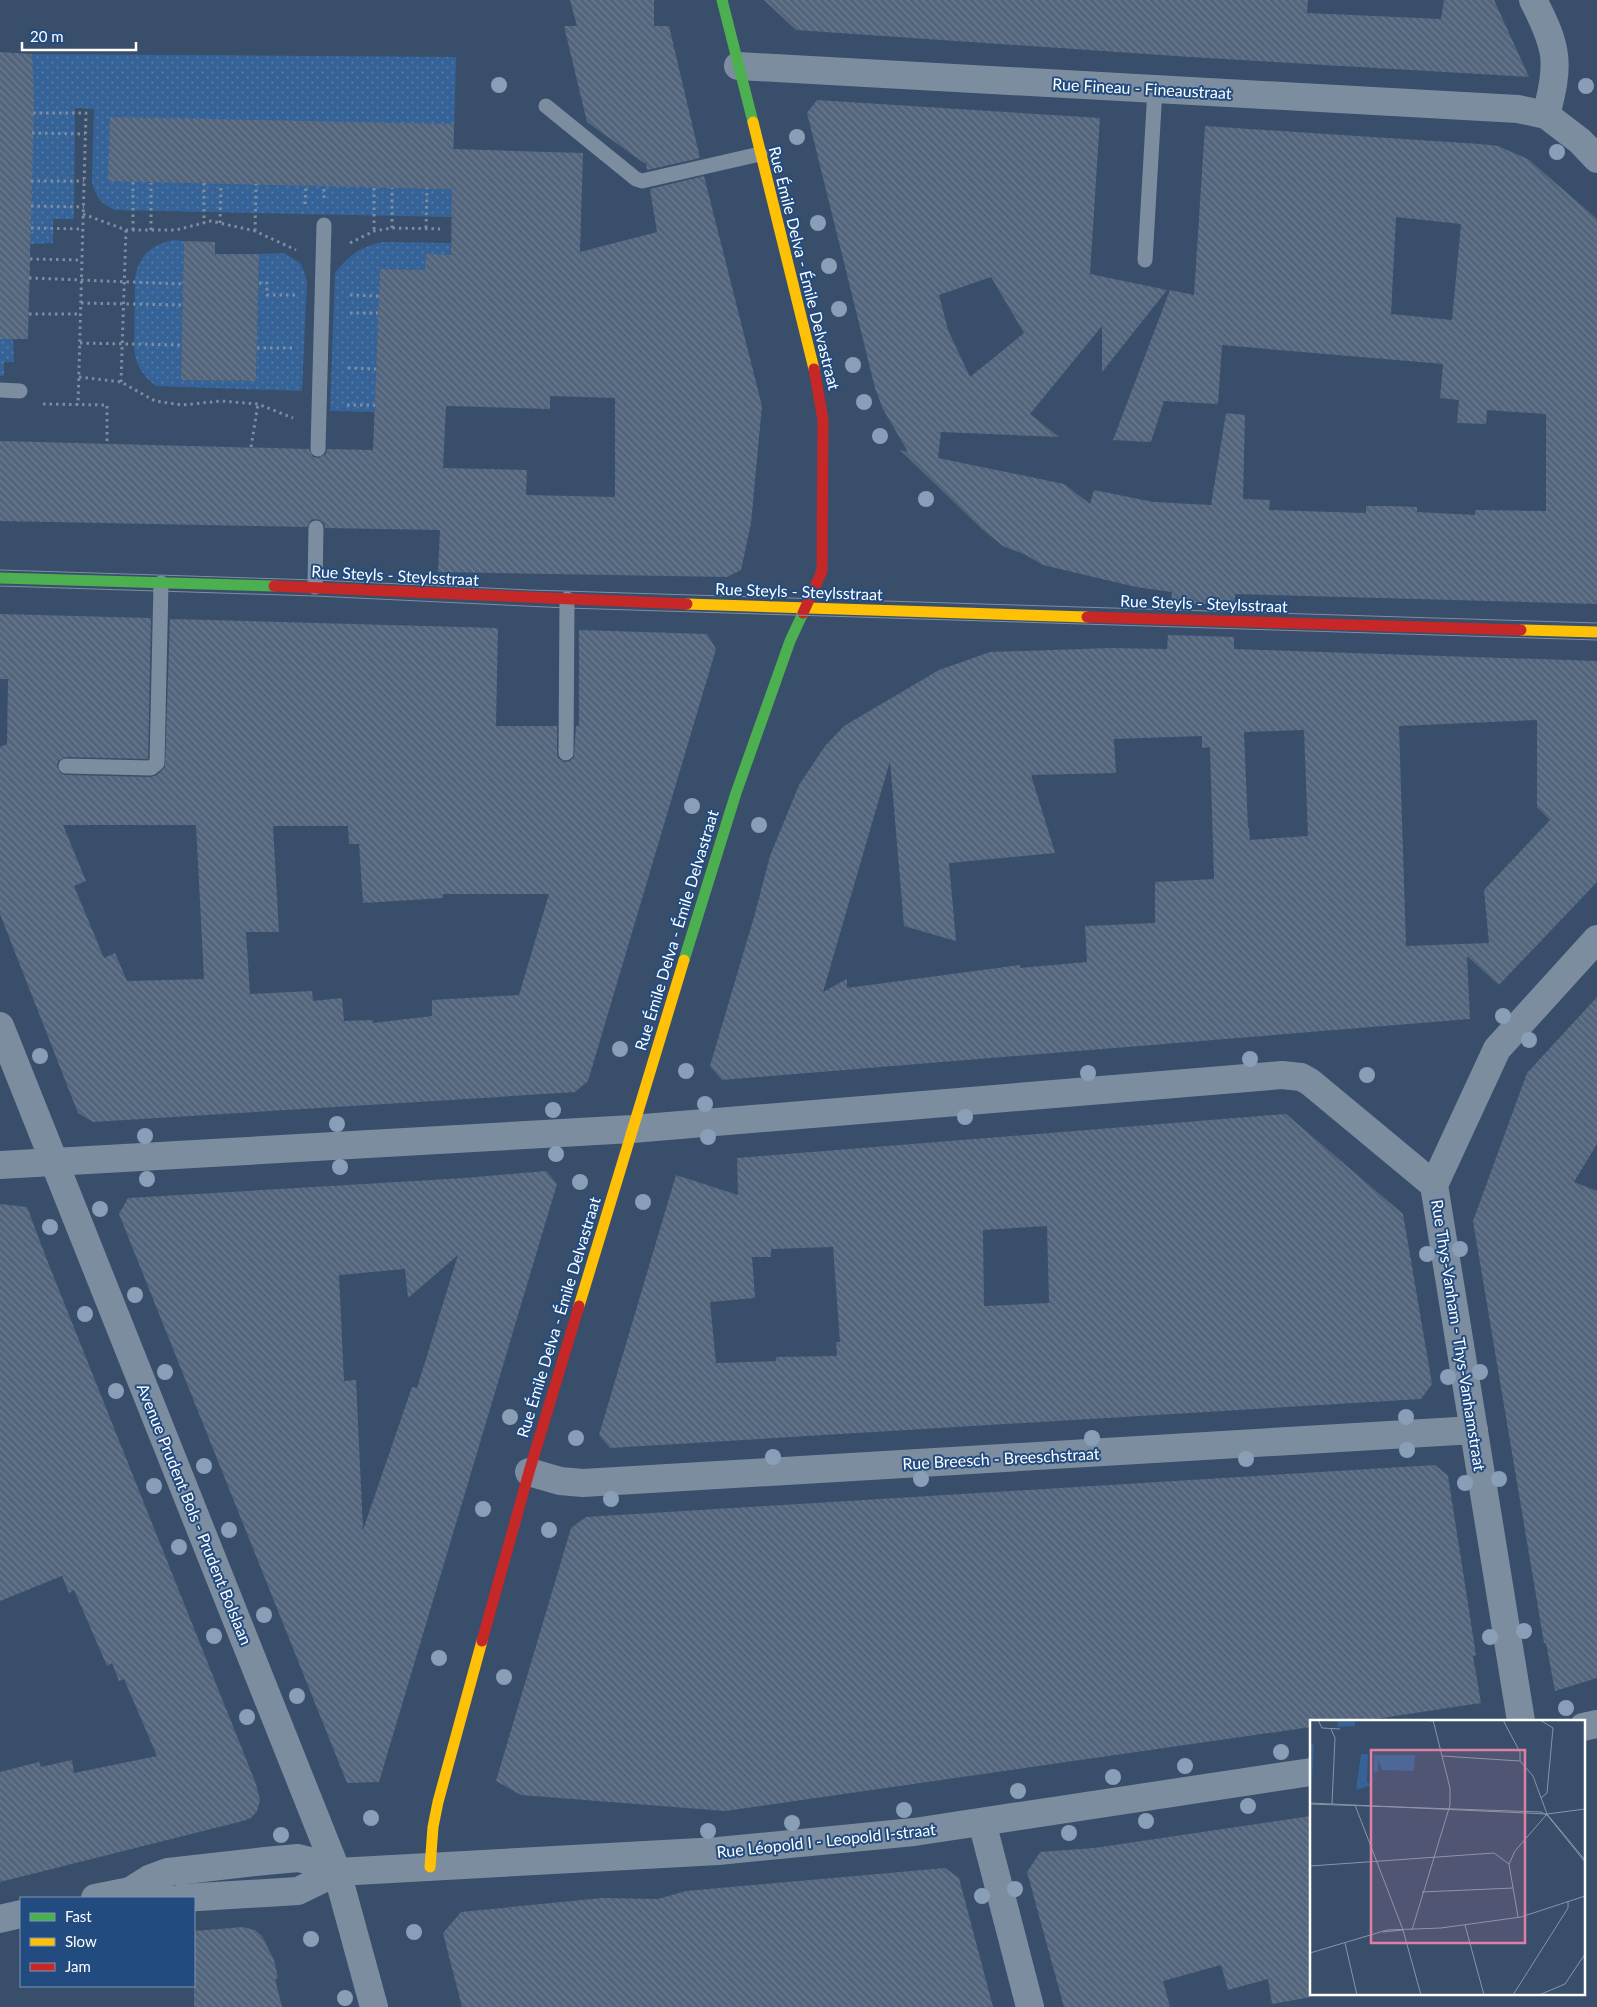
<svg xmlns="http://www.w3.org/2000/svg" width="1597" height="2007" font-family="Lato,sans-serif">
<style>
.park{fill:url(#park-dots)}
.building{fill:url(#building-back-hatch);fill-rule:evenodd}
.lines{fill:none;stroke-linecap:round;stroke-linejoin:round}
.path{stroke:#7d8da0;stroke-width:3;stroke-dasharray:2.5 4;stroke-linecap:butt}
.lane{stroke:#7d8da0;stroke-width:15}
.street{stroke:#7d8da0;stroke-width:28}
.fast{stroke:#4caf50;stroke-width:11}
.slow{stroke:#ffc107;stroke-width:11}
.jam{stroke:#c62828;stroke-width:11}
.tram{stroke:#7f8ea0;stroke-width:1}
.tree{fill:#899eb7}
.labels{text-anchor:middle;dominant-baseline:central;stroke-width:4;stroke-linejoin:round;paint-order:stroke}
.street-label{font-size:16px;fill:#fff;stroke:#224c80}
.inset-road{fill:none;stroke:#8895a6;stroke-width:1}
.view{fill:#dd80a5;fill-opacity:0.15;stroke:#dd80a5;stroke-width:2.5}
.inset-edge{fill:none;stroke:#fff;stroke-width:2.5}
</style>
<defs>
<pattern id="park-dots" width="8" height="8" patternUnits="userSpaceOnUse" patternTransform="scale(1.25)"><rect width="8" height="8" fill="#366397"/><path d="M2 2h.1M6 6h.1" fill="none" stroke="#547aa7" stroke-width="1.8" stroke-linecap="round"/></pattern>
<pattern id="building-back-hatch" width="6" height="6" patternUnits="userSpaceOnUse" patternTransform="scale(1.25)"><rect width="6" height="6" fill="#53657c"/><path d="M-1 5l2 2M0 0l6 6M5-1l2 2" fill="none" stroke="#6d7c90"/></pattern>
</defs>
<rect width="100%" height="100%" fill="#384e6a"/>
<g class="park">
<path d="M32,54L456,57L452,217L115,210C102,205 96,197 92,183L94,109L75,108L74,219H53V243L30,244L33,89Z"/>
<path d="M173,240L184,241L181,380L256,381L259,254L284,253L300,263L304,271L307,281L302,391L156,386C143,376 136,366 134,349L135,278C139,255 151,245 173,240Z"/>
<path d="M382,242L451,243L450,271L380,269L375,412L330,411L335,273C350,254 359,248 382,242Z"/>
<polygon points="0,338 13,339 14,362 4,362 4,376 0,376"/>
</g>
<g class="building">
<polygon points="570,0 654,0 654,26 669,26 700,158 647,170 646,163 644,163 587,122 564,26 577,26"/>
<polygon points="764,0 1308,0 1307,13 1441,19 1444,0 1494,0 1529,77 1190,57 796,30"/>
<polygon points="0,52 32,54 34,99 28,339 0,339"/>
<path d="M817,100L1100,118L1090,274L1167,290L1102,372V326L1030,414L1059,437L941,432L938,458L1064,484L1090,504L1094,490L1153,502L1211,505L1226,413L1245,415L1243,499L1270,500L1269,510L1366,513V506H1389L1417,507V512L1475,515V510L1546,511V414L1487,410L1486,424L1457,423L1459,400L1440,398L1443,364L1222,345L1218,404L1164,401L1151,442L1113,440L1170,290L1194,295L1205,126L1480,144L1498,146L1528,159L1597,219V604L1235,594V605L1171,603L1172,592L1136,587L1043,565L1024,554L1003,546L983,530L900,450L908,452L883,409L875,388L807,113ZM1396,217L1461,224L1452,320L1391,314ZM991,277L1024,333L970,377L948,330L939,295Z"/>
<path d="M110,117L454,124L453,149L583,153L580,252L657,232L650,189L704,176L762,406L751,523L741,570L727,577L438,572L440,530L325,528L324,523L317,519L311,520L307,527L0,521V441L309,449L313,457L318,458L326,454L327,449L373,450L380,269L425,270L426,254L451,255L452,189L108,181ZM550,396L615,398V497L526,495L527,470L443,468L446,406L550,409Z"/>
<polygon points="184,241 215,242 215,254 259,254 256,381 181,380"/>
<path d="M0,614L151,618L148,759L66,757L58,761L57,766L61,774L66,775L151,777L157,775L165,767L170,619L498,628L496,726H557V753L558,758L565,762L570,761L574,757L576,726H579V630L707,634L716,649L588,1081L575,1092L483,1098L93,1122L78,1113L0,914V747L7,744L8,679H0ZM63,825H196L204,979L127,981L115,953L104,958L74,886L86,881ZM273,826H348L349,844H359L363,903L443,898V894H549L519,995L432,1000V1016L373,1023V1020L344,1021L342,998L313,1001L312,991L250,994L246,932H279Z"/>
<path d="M1168,635L1234,637V649L1597,661V882L1499,985L1467,956L1470,1019L722,1080L710,1066L754,917L770,856L799,785L825,746L844,726L939,670L990,652L1110,648L1167,649ZM1537,720V807L1550,820L1484,890L1489,943L1406,946L1399,726ZM1304,730L1308,836L1250,840L1249,828H1248L1244,732ZM1202,736V748L1210,747L1214,879L1155,882V923L1085,926L1087,962L1020,968V965L847,988V979L823,992L890,761L904,926L956,941L949,863L1055,853L1031,775L1116,773L1114,739Z"/>
<polygon points="1597,997 1597,1144 1574,1182 1597,1191 1597,1678 1555,1691 1546,1643 1544,1643 1473,1221 1527,1073"/>
<path d="M1286,1114L1403,1214L1432,1384L1421,1399L610,1448L599,1435L676,1175L738,1195L737,1158ZM1047,1226L1049,1303L984,1306L983,1230ZM833,1247L840,1342H836L837,1356L776,1357V1361L716,1363L710,1302L755,1298L752,1257H771V1249Z"/>
<path d="M546,1171L557,1184L379,1782L347,1783L119,1214L128,1198L465,1178ZM458,1255L417,1388L412,1387L363,1530L356,1380L344,1381L339,1275L405,1269L408,1298Z"/>
<polygon points="0,1204 27,1207 45,1255 256,1784 260,1800 257,1811 251,1818 243,1821 0,1882 0,1772 39,1762 41,1767 72,1760 74,1773 157,1756 124,1679 119,1681 112,1663 107,1666 74,1590 69,1593 62,1576 0,1601"/>
<polygon points="1435,1465 1448,1476 1476,1655 1473,1656 1481,1703 1362,1721 1311,1721 1311,1727 725,1811 521,1795 496,1781 571,1528 586,1517"/>
<polygon points="1311,1816 1311,1997 1272,2004 1268,1979 1228,1990 1221,1965 1163,1981 1170,2007 1064,2007 1027,1872 1040,1852 1094,1848"/>
<polygon points="945,1868 959,1878 993,2007 462,2007 443,1933 461,1912 602,1898 658,1899 686,1891"/>
<polygon points="243,1927 255,1930 262,1936 274,1960 278,1978 275,1979 282,2007 194,2007 194,1931"/>
</g>
<g class="lines">
<g class="path">
<polyline points="33,113 86,113 78,405"/>
<polyline points="32,133 85,134"/>
<polyline points="31,181 84,181"/>
<polyline points="204,183 204,223"/>
<polyline points="374,188 374,231"/>
<polyline points="324,198 324,186"/>
<polyline points="305,204 306,186"/>
<polyline points="31,206 84,207"/>
<polyline points="83,214 126,230 176,230 211,221 255,231 296,250"/>
<polyline points="220,223 221,184"/>
<polyline points="31,228 83,229"/>
<polyline points="392,228 392,188"/>
<polyline points="426,228 427,188"/>
<polyline points="133,230 133,182"/>
<polyline points="151,230 151,183"/>
<polyline points="255,231 256,184"/>
<polyline points="350,243 374,231 392,228 440,229"/>
<polyline points="30,259 82,260"/>
<polyline points="29,278 183,284"/>
<polyline points="259,283 267,283 267,295 296,295"/>
<polyline points="350,295 379,296"/>
<polyline points="81,303 183,305"/>
<polyline points="350,313 378,313"/>
<polyline points="29,314 81,314"/>
<polyline points="80,343 182,345"/>
<polyline points="257,348 293,348"/>
<polyline points="348,368 376,369"/>
<polyline points="79,377 121,382 155,401 182,405 221,401 258,404 293,418"/>
<polyline points="121,382 126,230"/>
<polyline points="43,404 107,405 107,443"/>
<polyline points="347,405 375,405"/>
<polyline points="251,447 258,404"/>
</g>
<g class="lane">
<polyline points="546,106 636,179 642,181 760,154"/>
<polyline points="1145,260 1155,89"/>
<polyline points="0,390 20,391"/>
<polyline points="318,449 324,225"/>
<polyline points="315,587 316,528"/>
<polyline points="566,753 567,599"/>
<polyline points="66,766 151,768 157,763 161,583"/>
</g>
<g class="street">
<path d="M1533,0C1558,48 1560,63 1546,115"/>
<polyline points="738,66 1518,109 1546,115 1580,141 1597,159"/>
<polyline points="0,1026 337,1872 374,2007"/>
<polyline points="0,1165 632,1129 1282,1075 1301,1077 1310,1082 1434,1185"/>
<polyline points="529,1472 560,1481 583,1483 1474,1430"/>
<polyline points="1521,1721 1434,1185 1497,1049 1597,939"/>
<polyline points="1583,1727 1597,1724"/>
<polyline points="982,1822 1030,2007"/>
<polyline points="130,1891 167,1898"/>
<polyline points="95,1898 130,1891 149,1879 168,1872 265,1861 298,1858 318,1863 337,1872"/>
<polyline points="182,1898 298,1891 337,1872 718,1851 914,1832 1311,1772"/>
<polyline points="0,1919 21,1914"/>
</g>
<g class="fast">
<polyline points="722,0 753,122"/>
<polyline points="0,578 274,586"/>
<polyline points="684,960 736,793 790,641 803,613"/>
</g>
<g class="slow">
<polyline points="753,122 814,369"/>
<polyline points="687,604 1087,617"/>
<polyline points="1521,630 1597,632"/>
<polyline points="579,1306 684,960"/>
<polyline points="430,1867 433,1827 438,1802 482,1641"/>
</g>
<g class="jam">
<polyline points="274,586 687,604"/>
<polyline points="803,613 822,571 823,420 814,369"/>
<polyline points="1087,617 1521,630"/>
<polyline points="482,1641 529,1472 579,1306"/>
</g>
<g class="tram">
<polyline points="0,570 315,580 530,590 1597,623"/>
<polyline points="0,586 315,596 567,608 1597,640"/>
</g>
</g>
<g class="tree">
<circle cx="499" cy="85" r="8"/>
<circle cx="1586" cy="86" r="8"/>
<circle cx="797" cy="137" r="8"/>
<circle cx="1557" cy="152" r="8"/>
<circle cx="818" cy="223" r="8"/>
<circle cx="829" cy="266" r="8"/>
<circle cx="839" cy="309" r="8"/>
<circle cx="853" cy="365" r="8"/>
<circle cx="864" cy="402" r="8"/>
<circle cx="880" cy="436" r="8"/>
<circle cx="926" cy="499" r="8"/>
<circle cx="692" cy="806" r="8"/>
<circle cx="759" cy="825" r="8"/>
<circle cx="1503" cy="1016" r="8"/>
<circle cx="1529" cy="1040" r="8"/>
<circle cx="620" cy="1049" r="8"/>
<circle cx="40" cy="1056" r="8"/>
<circle cx="1250" cy="1059" r="8"/>
<circle cx="686" cy="1071" r="8"/>
<circle cx="1088" cy="1073" r="8"/>
<circle cx="1367" cy="1075" r="8"/>
<circle cx="705" cy="1104" r="8"/>
<circle cx="553" cy="1110" r="8"/>
<circle cx="965" cy="1117" r="8"/>
<circle cx="337" cy="1124" r="8"/>
<circle cx="145" cy="1136" r="8"/>
<circle cx="708" cy="1137" r="8"/>
<circle cx="556" cy="1154" r="8"/>
<circle cx="340" cy="1167" r="8"/>
<circle cx="147" cy="1179" r="8"/>
<circle cx="580" cy="1182" r="8"/>
<circle cx="643" cy="1202" r="8"/>
<circle cx="100" cy="1209" r="8"/>
<circle cx="50" cy="1227" r="8"/>
<circle cx="1460" cy="1249" r="8"/>
<circle cx="1427" cy="1254" r="8"/>
<circle cx="135" cy="1295" r="8"/>
<circle cx="85" cy="1314" r="8"/>
<circle cx="165" cy="1372" r="8"/>
<circle cx="1480" cy="1372" r="8"/>
<circle cx="1448" cy="1377" r="8"/>
<circle cx="116" cy="1391" r="8"/>
<circle cx="510" cy="1417" r="8"/>
<circle cx="1406" cy="1417" r="8"/>
<circle cx="576" cy="1438" r="8"/>
<circle cx="1092" cy="1438" r="8"/>
<circle cx="1407" cy="1450" r="8"/>
<circle cx="773" cy="1457" r="8"/>
<circle cx="1246" cy="1459" r="8"/>
<circle cx="204" cy="1466" r="8"/>
<circle cx="921" cy="1479" r="8"/>
<circle cx="1499" cy="1479" r="8"/>
<circle cx="1465" cy="1483" r="8"/>
<circle cx="154" cy="1486" r="8"/>
<circle cx="611" cy="1499" r="8"/>
<circle cx="483" cy="1509" r="8"/>
<circle cx="229" cy="1530" r="8"/>
<circle cx="549" cy="1530" r="8"/>
<circle cx="179" cy="1547" r="8"/>
<circle cx="264" cy="1615" r="8"/>
<circle cx="1524" cy="1631" r="8"/>
<circle cx="214" cy="1636" r="8"/>
<circle cx="1490" cy="1637" r="8"/>
<circle cx="439" cy="1658" r="8"/>
<circle cx="504" cy="1677" r="8"/>
<circle cx="297" cy="1696" r="8"/>
<circle cx="1566" cy="1708" r="8"/>
<circle cx="247" cy="1717" r="8"/>
<circle cx="1281" cy="1752" r="8"/>
<circle cx="1185" cy="1766" r="8"/>
<circle cx="1113" cy="1777" r="8"/>
<circle cx="1018" cy="1791" r="8"/>
<circle cx="1248" cy="1806" r="8"/>
<circle cx="904" cy="1810" r="8"/>
<circle cx="371" cy="1818" r="8"/>
<circle cx="1146" cy="1821" r="8"/>
<circle cx="792" cy="1823" r="8"/>
<circle cx="708" cy="1831" r="8"/>
<circle cx="1069" cy="1833" r="8"/>
<circle cx="281" cy="1835" r="8"/>
<circle cx="1015" cy="1889" r="8"/>
<circle cx="982" cy="1896" r="8"/>
<circle cx="414" cy="1932" r="8"/>
<circle cx="311" cy="1939" r="8"/>
<circle cx="345" cy="1998" r="8"/>
</g>
<g class="labels">
<g class="street-label">
<text transform="translate(1142 88) rotate(3)">Rue Fineau - Fineaustraat</text>
<text transform="translate(805 268) rotate(76)">Rue Émile Delva - Émile Delvastraat</text>
<text transform="translate(395 575) rotate(3)">Rue Steyls - Steylsstraat</text>
<text transform="translate(799 591) rotate(2)">Rue Steyls - Steylsstraat</text>
<text transform="translate(1204 603) rotate(2)">Rue Steyls - Steylsstraat</text>
<text transform="translate(676 930) rotate(-73)">Rue Émile Delva - Émile Delvastraat</text>
<text transform="translate(558 1317) rotate(-73)">Rue Émile Delva - Émile Delvastraat</text>
<text transform="translate(1459 1335) rotate(81)">Rue Thys-Vanham - Thys-Vanhamstraat</text>
<text transform="translate(1001 1458) rotate(-3)">Rue Breesch - Breeschstraat</text>
<text transform="translate(195 1514) rotate(68)">Avenue Prudent Bols - Prudent Bolslaan</text>
<text transform="translate(826 1840) rotate(-6)">Rue Léopold I - Leopold I-straat</text>
</g>
</g>
<g transform="translate(1310 1720)">
<rect width="275" height="275" fill="#384e6a"/>
<path d="M27,0H45V6L28,7Z" fill="#366397"/>
<path d="M0,24H4L1,79H0ZM51,34H58L57,62L62,65L46,70ZM64,35H105L104,51L72,50L68,40V51L64,53Z" fill="#366397"/>
<path class="inset-road" d="M8,0L12,8L30,9M108,0L123,1M193,0L210,32V41M230,0L243,8L237,73L231,78M21,9L25,18L22,84M132,36L210,41M210,41L223,56L237,94L275,140M0,83L237,94M0,84L231,92L238,96L275,142M45,85L93,210L111,275M237,94L275,89M0,146L184,133L199,144M112,172L203,168M208,197L199,144L205,131L237,94M155,205L174,275M102,210L140,85V68L123,0M73,212L93,210M35,223L47,275M0,233L77,210L131,208L211,197L275,176M203,275L258,188V181M229,275L255,264L275,234"/>
<path class="view" d="M61,30H215V223H61Z"/>
<rect width="275" height="275" class="inset-edge"/>
</g>
<rect x="20" y="1897" width="175" height="90" fill="#224c80" stroke="#7a94b3"/>
<rect x="30" y="1913" width="25" height="8" fill="#4caf50" stroke="#7a94b3"/>
<text x="65" y="1922" font-size="15" fill="#ffffff">Fast</text>
<rect x="30" y="1938" width="25" height="8" fill="#ffc107" stroke="#7a94b3"/>
<text x="65" y="1947" font-size="15" fill="#ffffff">Slow</text>
<rect x="30" y="1963" width="25" height="8" fill="#c62828" stroke="#7a94b3"/>
<text x="65" y="1972" font-size="15" fill="#ffffff">Jam</text>
<path d="M22 42v8h114v-8" fill="none" stroke="#ffffff" stroke-width="2.5"/>
<text x="30" y="42" font-size="15" fill="#ffffff" stroke="#224c80" stroke-width="4" paint-order="stroke">20 m</text>
</svg>
